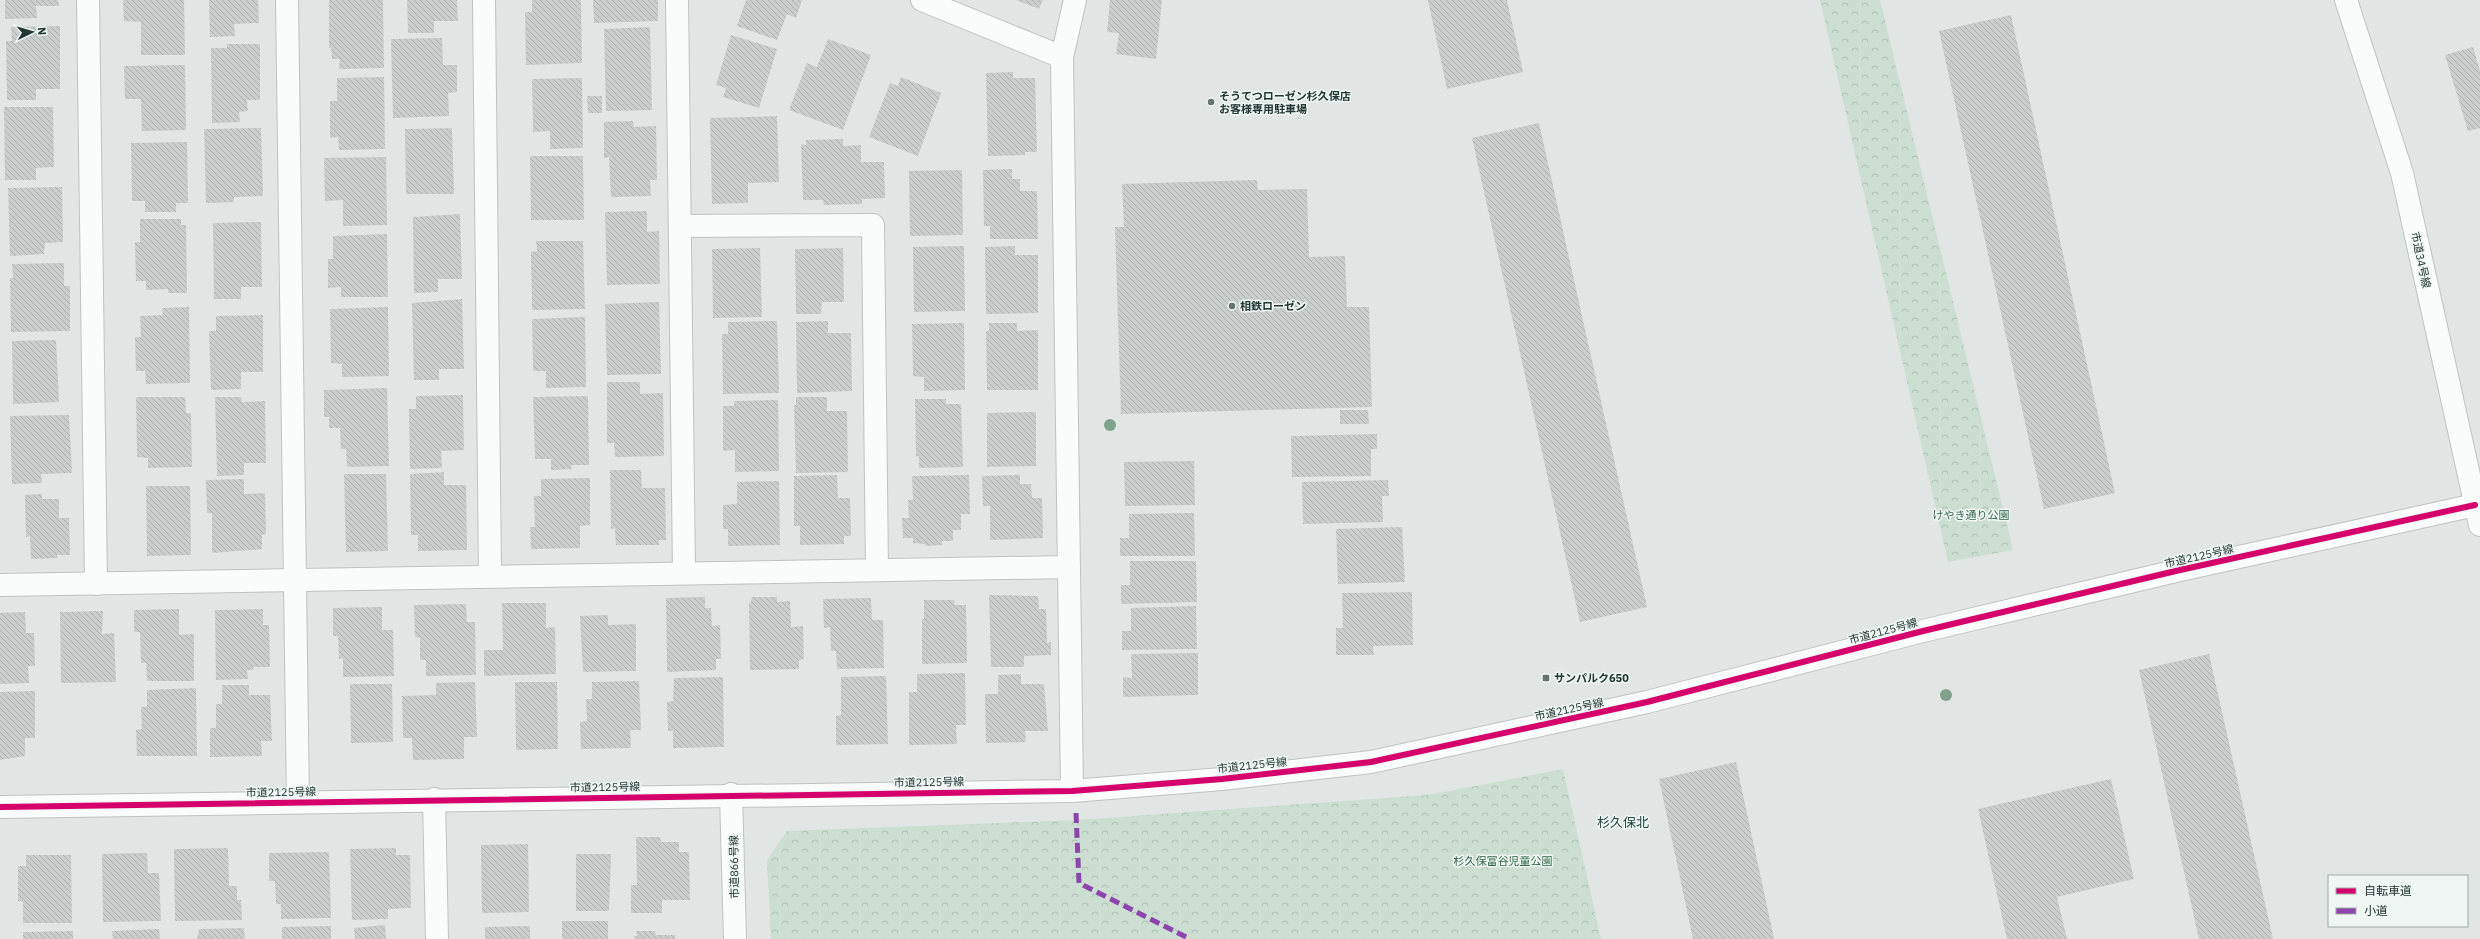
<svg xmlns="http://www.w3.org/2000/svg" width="2480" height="939" font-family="'IBM Plex Sans','Noto Sans JP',sans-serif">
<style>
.park{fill:url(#park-crowns)}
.building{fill:url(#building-back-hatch)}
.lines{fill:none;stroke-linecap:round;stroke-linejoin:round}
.minor-casing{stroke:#bec3c1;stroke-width:24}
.minor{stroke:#fafbfb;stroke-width:22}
.quiet{stroke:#8e44ad;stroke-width:5;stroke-dasharray:10 5;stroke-linecap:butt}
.cycleway-casing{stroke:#eff6f3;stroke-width:8}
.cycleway{stroke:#d6006c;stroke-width:6}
.tree{fill:#81a18f}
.poi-dot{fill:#657470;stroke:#eff6f3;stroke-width:1.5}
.labels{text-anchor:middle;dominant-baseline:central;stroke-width:3;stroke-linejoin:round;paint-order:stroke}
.poi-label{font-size:11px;font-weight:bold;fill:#223632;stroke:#eff6f3;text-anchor:start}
.street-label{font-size:11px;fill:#223632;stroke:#eff6f3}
.park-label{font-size:11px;fill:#326849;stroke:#eff6f3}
.quarter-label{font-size:13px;fill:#21463e;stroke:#eff6f3}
</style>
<defs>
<pattern id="park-crowns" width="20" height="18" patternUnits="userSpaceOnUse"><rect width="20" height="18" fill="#ccded2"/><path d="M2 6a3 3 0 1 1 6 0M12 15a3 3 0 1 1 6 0" fill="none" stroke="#afbfb5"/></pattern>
<pattern id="building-back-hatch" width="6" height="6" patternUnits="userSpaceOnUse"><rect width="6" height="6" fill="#c9cdcc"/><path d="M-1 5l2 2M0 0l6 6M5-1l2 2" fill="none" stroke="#acb1b0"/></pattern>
</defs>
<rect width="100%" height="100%" fill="#e1e6e4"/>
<g class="park">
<polygon points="1820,0 1880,0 2013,550 1948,562"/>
<polygon points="1563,769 1601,939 771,939 767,860 787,831 1077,820 1428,795"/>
</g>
<g class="building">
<polygon points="5,0 58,0 59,6 36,6 37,18 5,19"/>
<polygon points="123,0 184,0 185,55 141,55 141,22 124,21"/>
<polygon points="209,0 258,0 259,23 234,24 235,36 210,37"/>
<polygon points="329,0 383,0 384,68 339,69 340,59 332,59 331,47 329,48"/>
<polygon points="407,0 457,0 458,21 434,21 434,33 408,33"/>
<polygon points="532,0 581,0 582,63 526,65 525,12 532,12"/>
<polygon points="593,0 658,0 658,21 594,23"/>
<polygon points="746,0 802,0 796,18 787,14 777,40 737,26"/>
<polygon points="1016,0 1043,0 1039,9"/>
<polygon points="1110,0 1162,0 1156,59 1116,54 1119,33 1107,32"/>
<polygon points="1428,0 1507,0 1523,72 1447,89"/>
<polygon points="2011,15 2115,493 2044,509 1939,31"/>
<polygon points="60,26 60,89 36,89 36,100 7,100 6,41 12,41 11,27"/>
<polygon points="650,27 652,110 606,111 604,29"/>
<polygon points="731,35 777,49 759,108 723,97 726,88 716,85"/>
<polygon points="442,38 443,65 457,65 457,92 448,93 449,116 393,118 391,39"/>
<polygon points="828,39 871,55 843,130 789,110 807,63 817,67"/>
<polygon points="227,44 260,44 260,100 247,100 248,111 239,112 240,122 212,123 211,48 227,48"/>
<polygon points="2473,47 2480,71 2480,128 2468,131 2445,55"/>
<polygon points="185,65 186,130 142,131 141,99 125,99 124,66"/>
<polygon points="1013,72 1013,78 1035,78 1037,152 1025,152 1025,155 988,156 986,73"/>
<polygon points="384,77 385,149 339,150 338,137 330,138 330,101 337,101 337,78"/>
<polygon points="901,77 941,93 918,156 869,137 890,83 898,86"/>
<polygon points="582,78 583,148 550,149 550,131 533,132 532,79"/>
<polygon points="587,96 602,96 602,113 588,113"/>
<polygon points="4,107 53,107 54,167 36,168 36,180 5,180"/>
<polygon points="777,116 779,182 748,183 748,203 712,204 710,118"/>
<polygon points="633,121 634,127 656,126 657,180 650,180 651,196 611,197 609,157 604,158 604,122"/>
<polygon points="1539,123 1647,607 1580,622 1472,138"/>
<polygon points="261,128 263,196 234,197 234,202 206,203 204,129"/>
<polygon points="452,128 454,194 406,194 405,129"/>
<polygon points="843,139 843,146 861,145 861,162 884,162 885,198 862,199 862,204 824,205 823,200 803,200 801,144 806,145 806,140"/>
<polygon points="187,142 188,203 176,203 176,212 145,212 145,201 132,201 131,143"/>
<polygon points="530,156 583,156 584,220 531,220"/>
<polygon points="386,157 387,225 343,226 343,200 325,201 324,158"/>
<polygon points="1012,169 1012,179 1020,179 1020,191 1037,191 1038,239 990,239 990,226 984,226 983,170"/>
<polygon points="962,170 963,235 910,236 909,171"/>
<polygon points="1257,180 1258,190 1307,189 1309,257 1345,256 1347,307 1369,307 1372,407 1121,414 1115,227 1124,227 1122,184"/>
<polygon points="62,187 63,242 45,243 44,254 10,256 8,188"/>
<polygon points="647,211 647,232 659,231 660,284 607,285 605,212"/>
<polygon points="460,214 462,279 438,279 438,292 414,293 413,217"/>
<polygon points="140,219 181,219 181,225 186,225 187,293 168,293 168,289 146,290 146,281 136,281 135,242 140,242"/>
<polygon points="261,222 262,287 241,287 241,299 214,299 213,223"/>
<polygon points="387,234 388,297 341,297 341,287 328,288 328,259 333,259 333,236"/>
<polygon points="536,241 583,241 585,309 532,310 531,252 537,251"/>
<polygon points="964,246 965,311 914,312 913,247"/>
<polygon points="1015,246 1015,255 1038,255 1038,313 986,314 985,247"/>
<polygon points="760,248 762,317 713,318 712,249"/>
<polygon points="843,248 844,302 822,302 821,314 796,314 795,249"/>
<polygon points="64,263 64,286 70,286 70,331 11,332 10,278 13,278 12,264"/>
<polygon points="462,299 464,369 439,369 439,380 414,380 412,303"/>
<polygon points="659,302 661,374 607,375 605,304"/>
<polygon points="189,307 190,383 146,384 145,371 136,371 135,337 141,337 140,316 163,315 162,308"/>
<polygon points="388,307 389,376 342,377 342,364 331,363 330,309"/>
<polygon points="263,315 263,372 241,372 241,389 211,390 209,331 216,331 216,316"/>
<polygon points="585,317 586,387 546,388 546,371 533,371 532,319"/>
<polygon points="777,321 779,393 723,394 722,334 728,334 728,322"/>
<polygon points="828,321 828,333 851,333 852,391 797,393 796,322"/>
<polygon points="964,323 965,390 924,391 924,377 913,376 912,324"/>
<polygon points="989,323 1017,323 1017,331 1038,330 1038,390 987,390 986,331 989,331"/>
<polygon points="56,340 59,402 13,404 12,341"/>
<polygon points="607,382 640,382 640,394 663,393 664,456 615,457 614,443 607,443"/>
<polygon points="387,388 389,466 347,467 346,449 341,449 340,428 329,428 329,417 324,417 324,390"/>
<polygon points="463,395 464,450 441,451 442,468 410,469 409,409 416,409 416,396"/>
<polygon points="588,396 589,465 571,465 572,469 551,470 551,459 535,459 533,397"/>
<polygon points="136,397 185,397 186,413 191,413 192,467 148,468 148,458 137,457"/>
<polygon points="215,397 241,397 242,402 265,401 266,463 244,463 244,475 217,476"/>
<polygon points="796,397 827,397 827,411 847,411 848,472 796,473 794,405 796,405"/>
<polygon points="915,399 946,399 946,404 961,404 963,467 919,468 919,456 916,457"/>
<polygon points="778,400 779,471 735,472 735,450 723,451 723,406 734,406 734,401"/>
<polygon points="1340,410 1368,410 1369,424 1340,424"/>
<polygon points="1036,412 1036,466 987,467 987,413"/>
<polygon points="69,415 72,473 41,474 42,483 12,484 10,416"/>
<polygon points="1377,434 1377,449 1371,449 1371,476 1292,477 1291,436"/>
<polygon points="1194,461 1195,505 1125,506 1124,462"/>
<polygon points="610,470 641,470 642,488 665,488 666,540 659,540 659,545 616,545 615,528 611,529"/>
<polygon points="444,472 444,485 466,485 467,550 418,551 418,535 411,535 410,474"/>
<polygon points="344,474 386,474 388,551 346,552"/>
<polygon points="837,475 838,498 850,498 851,536 844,536 844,544 800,545 800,526 794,526 794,476"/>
<polygon points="969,475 970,514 961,514 961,530 953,530 953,541 942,541 942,545 926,546 925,544 913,543 913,538 903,538 902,518 909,518 908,500 913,500 912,476"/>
<polygon points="1020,475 1020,484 1031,484 1032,498 1042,498 1043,538 990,540 990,506 983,506 982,476"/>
<polygon points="590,478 590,525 580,526 580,548 531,549 530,527 535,527 534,496 541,496 541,479"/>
<polygon points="244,479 244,494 265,493 266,534 262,535 262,549 212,553 212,513 207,513 206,480"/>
<polygon points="1388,480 1389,496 1382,496 1383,522 1303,524 1302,482"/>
<polygon points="779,481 780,545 728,546 728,529 723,529 723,505 737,504 737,482"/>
<polygon points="146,486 190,486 191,555 147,556"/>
<polygon points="42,494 42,499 59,499 59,518 69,518 70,555 57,555 58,558 31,559 30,536 26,537 25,495"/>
<polygon points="1194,513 1195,556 1120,556 1120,538 1129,538 1129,514"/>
<polygon points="1402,527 1405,582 1338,584 1336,529"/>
<polygon points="1130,561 1196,561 1197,602 1121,604 1121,585 1130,585"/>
<polygon points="1412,592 1413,645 1373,646 1374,655 1336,655 1336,628 1343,628 1342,593"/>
<polygon points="989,595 1038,596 1039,609 1046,609 1047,643 1051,642 1051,655 1024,656 1024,667 991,667"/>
<polygon points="705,597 705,608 711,608 712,626 720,625 721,659 716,659 716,670 667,672 666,598"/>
<polygon points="752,597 777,597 777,602 790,601 791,627 803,626 804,659 799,660 799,669 750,670 749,603 751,602"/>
<polygon points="871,598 872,620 883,620 884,668 837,669 836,651 831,651 830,627 824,628 823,599"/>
<polygon points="924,600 954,600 955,605 966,605 967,663 922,664 922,619 924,619"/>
<polygon points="502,603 546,603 546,628 555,627 556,674 484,676 484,650 503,650"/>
<polygon points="466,604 467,622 475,622 476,675 426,676 426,660 420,660 420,638 415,637 414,605"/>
<polygon points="1196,606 1197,649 1122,650 1122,631 1131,631 1131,608"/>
<polygon points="382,607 382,630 393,630 394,676 343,677 343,658 339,659 338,636 333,636 333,608"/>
<polygon points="179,609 179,635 194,634 194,681 147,681 146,663 141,663 140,632 134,632 134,610"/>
<polygon points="263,609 263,625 269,625 270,667 253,667 254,670 247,670 248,679 216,680 215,610"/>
<polygon points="103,611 102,634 114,633 116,682 61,683 60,612"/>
<polygon points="25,612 26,633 34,633 35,666 28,666 29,683 0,684 0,613"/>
<polygon points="608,615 608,625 636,624 636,671 583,672 580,616"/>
<polygon points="1198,653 1198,695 1123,697 1123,677 1132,678 1131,654"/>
<polygon points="2209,654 2273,939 2199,939 2139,670"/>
<polygon points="965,673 966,725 956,725 957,744 909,745 909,692 917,692 917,674"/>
<polygon points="1021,674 1021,684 1044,684 1048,731 1025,731 1026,742 986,743 985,694 998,694 998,675"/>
<polygon points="886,676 888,744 836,745 836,716 841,715 841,677"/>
<polygon points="723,677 724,747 673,748 673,731 668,731 667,702 673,701 674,678"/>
<polygon points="639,681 641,730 630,730 631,748 581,749 580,722 587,721 586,699 592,699 592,682"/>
<polygon points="475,682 477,737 464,737 464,759 413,760 412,738 403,738 402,696 436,695 436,683"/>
<polygon points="515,682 557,682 558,749 516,750"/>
<polygon points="350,684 392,684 393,742 351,743"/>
<polygon points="222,685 249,685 249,695 270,695 272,741 261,741 262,756 210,757 210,728 216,728 216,704 222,704"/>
<polygon points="196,688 197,756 137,756 136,730 142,729 141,707 147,707 147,690"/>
<polygon points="35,691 35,738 25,738 25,756 0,760 0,692"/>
<polygon points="1736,762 1774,939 1693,939 1659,779"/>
<polygon points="2111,779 2134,879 2057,897 2067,939 2007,939 1978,809"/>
<polygon points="636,837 660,837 661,842 679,842 679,852 689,852 690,900 662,900 662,913 631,913 631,885 637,885"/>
<polygon points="528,844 529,912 482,913 481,845"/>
<polygon points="228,848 229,886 237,886 237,900 241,900 242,920 175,921 174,849"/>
<polygon points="396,848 396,855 410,855 411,908 388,909 388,919 352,920 350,849"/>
<polygon points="329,852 331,918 281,919 281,904 276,904 275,881 269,881 269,853"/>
<polygon points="147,853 148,873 159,873 161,921 103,922 102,854"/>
<polygon points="576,854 611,854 609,911 576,911"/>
<polygon points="26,855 71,855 72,923 23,923 23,902 18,901 18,866 26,866"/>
<rect x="562" y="921" width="46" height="18"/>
<polygon points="385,925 386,939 355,939 354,928"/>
<polygon points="331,926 331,939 282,939 282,927"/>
<polygon points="530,926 530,939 485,939 485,927"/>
<polygon points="244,928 245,939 197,939 199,929"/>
<polygon points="159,929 160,939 113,939 112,931"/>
<polygon points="73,931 73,939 23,939 23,932"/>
<polygon points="636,931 655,931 656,935 675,935 675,939 634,939 634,936 637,936"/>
</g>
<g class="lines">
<defs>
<g id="minor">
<polyline points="88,0 96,584"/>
<polyline points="287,0 298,802"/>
<polyline points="484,0 490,576"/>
<polyline points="677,0 684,573"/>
<polyline points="922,0 1062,57"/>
<polyline points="2346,0 2402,173 2480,525"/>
<polyline points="680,226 873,225 877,570"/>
<polyline points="0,585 1069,567"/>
<polyline points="1072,791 1062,57 1075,0"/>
<polyline points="731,794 735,939"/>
<polyline points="434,799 437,939"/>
<polyline points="0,807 1072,791 1222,779 1371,762 1647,702 1923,631 2180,570 2475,505"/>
</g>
</defs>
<use href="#minor" class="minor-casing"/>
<use href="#minor" class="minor"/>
<polyline class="quiet" points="1076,813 1079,883 1190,939"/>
<defs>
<polyline id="cycleway" points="0,807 1072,791 1222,779 1371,762 1647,702 1923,631 2180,570 2475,505"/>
</defs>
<use href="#cycleway" class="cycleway-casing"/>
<use href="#cycleway" class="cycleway"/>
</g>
<g class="tree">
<circle cx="1110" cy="425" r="6"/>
<circle cx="1946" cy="695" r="6"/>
</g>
<g class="poi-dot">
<circle cx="1211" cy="102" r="4"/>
<circle cx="1232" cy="306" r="4"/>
<rect x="1542" y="674" width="8" height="8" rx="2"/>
</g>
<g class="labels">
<g class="poi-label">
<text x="1219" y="96">そうてつローゼン杉久保店<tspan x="1219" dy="13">お客様専用駐車場</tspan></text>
<text x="1240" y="306">相鉄ローゼン</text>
<text x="1554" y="678">サンパルク650</text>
</g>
<g class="street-label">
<text transform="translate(2421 260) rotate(78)">市道34号線</text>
<text transform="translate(2199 556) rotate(-13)">市道2125号線</text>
<text transform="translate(1883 631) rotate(-15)">市道2125号線</text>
<text transform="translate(1569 709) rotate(-12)">市道2125号線</text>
<text transform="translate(1252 765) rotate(-6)">市道2125号線</text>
<text transform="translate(929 782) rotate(-1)">市道2125号線</text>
<text transform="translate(605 787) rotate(-1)">市道2125号線</text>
<text transform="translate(281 792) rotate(-1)">市道2125号線</text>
<text transform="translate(734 867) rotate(-91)">市道866号線</text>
</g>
<g class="park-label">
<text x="1971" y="515">けやき通り公園</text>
<text x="1503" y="861">杉久保富谷児童公園</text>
</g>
<g class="quarter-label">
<text x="1623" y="822">杉久保北</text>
</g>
</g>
<rect x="2328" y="875" width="140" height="52" fill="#eff6f3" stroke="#9da9a6"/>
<rect x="2336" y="888" width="20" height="6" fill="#d6006c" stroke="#9da9a6"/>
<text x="2364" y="895" font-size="12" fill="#223632">自転車道</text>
<rect x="2336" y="908" width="20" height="6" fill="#8e44ad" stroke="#9da9a6"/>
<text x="2364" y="915" font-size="12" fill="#223632">小道</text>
<g transform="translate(32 32) rotate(85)" stroke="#eff6f3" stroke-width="3" paint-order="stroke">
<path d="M0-3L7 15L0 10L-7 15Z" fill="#223632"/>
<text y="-6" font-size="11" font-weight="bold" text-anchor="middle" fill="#223632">N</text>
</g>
</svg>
